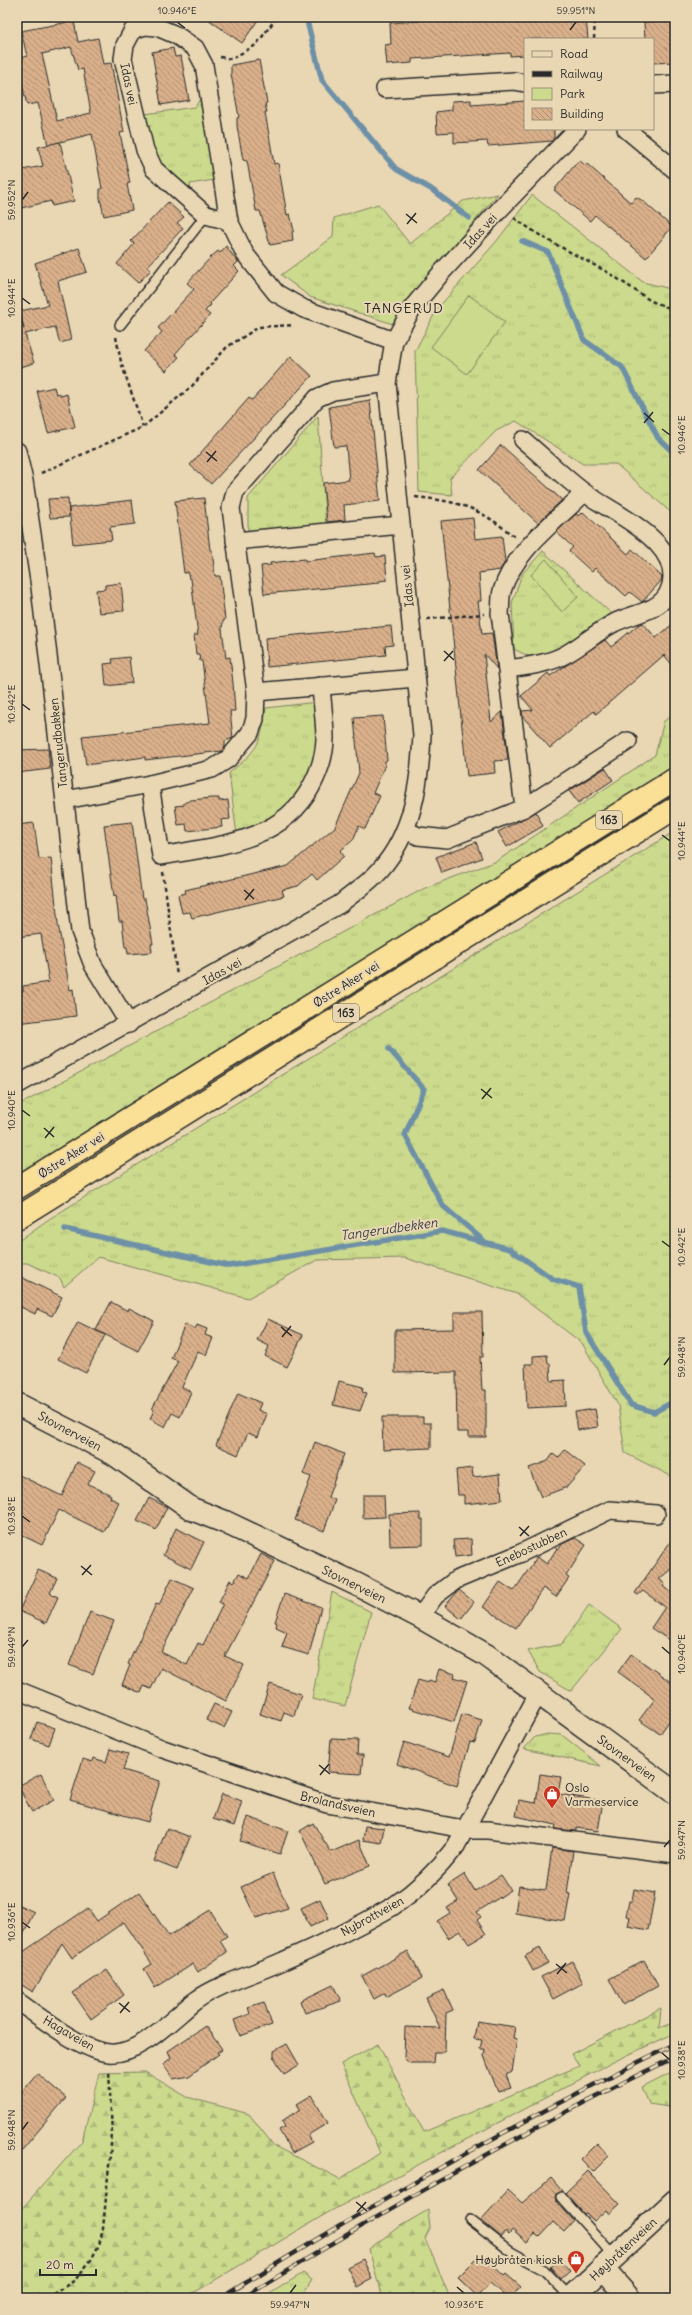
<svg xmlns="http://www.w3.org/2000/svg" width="692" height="2315" font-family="Delius,sans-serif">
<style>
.grass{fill:url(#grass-tufts);stroke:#7c825c}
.forest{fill:url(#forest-firs);stroke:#7c825c}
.park{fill:#ccda8d;stroke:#7c825c}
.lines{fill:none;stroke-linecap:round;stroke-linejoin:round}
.stream{stroke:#6e90a7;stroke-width:5.5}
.building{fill:url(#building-back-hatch);stroke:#2b2b2b;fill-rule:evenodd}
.lane-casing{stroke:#2b2b2b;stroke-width:12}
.street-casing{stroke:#2b2b2b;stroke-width:20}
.secondary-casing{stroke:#2b2b2b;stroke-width:25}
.highway-casing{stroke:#2b2b2b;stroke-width:25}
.path{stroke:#2b2b2b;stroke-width:2.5;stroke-dasharray:4 3;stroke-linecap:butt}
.lane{stroke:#e9d7b4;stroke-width:9}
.street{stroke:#e9d7b4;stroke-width:17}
.secondary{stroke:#e9d7b4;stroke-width:22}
.highway{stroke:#fadf96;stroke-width:22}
.rail-casing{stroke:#2b2b2b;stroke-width:4.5}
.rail{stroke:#e9d7b4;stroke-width:3;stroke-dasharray:9;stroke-linecap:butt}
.ticks{fill:none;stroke:#2b2b2b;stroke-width:1.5}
.labels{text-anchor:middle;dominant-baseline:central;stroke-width:4;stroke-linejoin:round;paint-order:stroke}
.shield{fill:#e9d7b4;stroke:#645f54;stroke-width:1}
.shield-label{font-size:11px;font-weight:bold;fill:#2b2b2b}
.street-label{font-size:12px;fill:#2b2b2b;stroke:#e9d7b4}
.poi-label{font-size:12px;fill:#2b2b2b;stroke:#e9d7b4;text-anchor:start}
.water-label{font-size:13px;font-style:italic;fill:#3c444a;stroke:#e9d7b4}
.quarter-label{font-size:14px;letter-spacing:1px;fill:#2b2b2b;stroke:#e9d7b4}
.neatline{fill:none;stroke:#2b2b2b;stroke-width:1.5}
.ticks-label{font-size:10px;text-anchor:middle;fill:#2b2b2b}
</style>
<defs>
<pattern id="grass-tufts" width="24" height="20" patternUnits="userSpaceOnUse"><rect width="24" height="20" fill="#ccda8d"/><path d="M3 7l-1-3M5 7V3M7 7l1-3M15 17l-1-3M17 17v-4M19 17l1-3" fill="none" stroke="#afbb7a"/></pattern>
<pattern id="forest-firs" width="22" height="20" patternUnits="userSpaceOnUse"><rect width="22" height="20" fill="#ccda8d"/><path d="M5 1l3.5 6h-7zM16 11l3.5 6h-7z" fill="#afbb7a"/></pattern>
<pattern id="building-back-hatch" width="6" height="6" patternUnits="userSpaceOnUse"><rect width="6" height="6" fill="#d9b08a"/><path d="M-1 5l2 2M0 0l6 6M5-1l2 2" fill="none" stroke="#b08f71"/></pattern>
</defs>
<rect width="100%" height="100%" fill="#e9d7b4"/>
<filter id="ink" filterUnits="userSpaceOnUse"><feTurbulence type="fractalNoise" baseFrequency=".025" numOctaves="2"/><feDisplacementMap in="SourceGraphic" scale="8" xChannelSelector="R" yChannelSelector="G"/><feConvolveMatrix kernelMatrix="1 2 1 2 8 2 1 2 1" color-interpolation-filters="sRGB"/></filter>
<g filter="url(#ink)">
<g class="grass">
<polygon points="200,99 214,180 190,184 191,195 153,159 145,114 195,107"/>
<polygon points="498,194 402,305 393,324 310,297 281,275 333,237 334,218 378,204 410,244 463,201"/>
<polygon points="532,195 643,282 675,290 675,516 616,464 583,464 516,421 496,431 450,478 452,495 419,492 415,351 437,309 496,242"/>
<polygon points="318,416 326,527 248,534 248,498"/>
<path d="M543,551L614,616C599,626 556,658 540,658C530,658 522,653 514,649L512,603L522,574Z"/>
<path d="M317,702L320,738L315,769L286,812L237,836L229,773C258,750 261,744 266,708Z"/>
<polygon points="675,714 675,766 17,1174 17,1106 425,888 497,861 655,755 664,721"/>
<polygon points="675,831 675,1478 625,1453 618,1405 582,1343 517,1294 405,1258 317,1260 248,1298 98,1257 64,1287 60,1278 27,1263 17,1263 17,1242 46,1221"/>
<polygon points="332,1592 371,1612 345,1706 312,1699"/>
<polygon points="589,1605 622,1629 571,1691 540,1672 528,1651 562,1644"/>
<polygon points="548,1734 562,1735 601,1766 524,1749 535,1737"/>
<polygon points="303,2273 312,2280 301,2298 263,2298"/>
</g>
<g class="forest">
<polygon points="661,2008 659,2028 675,2022 675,2033 613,2062 329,2212 185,2298 17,2298 17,2214 82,2141 99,2073 145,2072 187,2097 249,2114 274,2146 340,2179 380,2153 341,2064 378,2044 424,2132 579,2066 571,2054"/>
<polygon points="675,2070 675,2108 649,2104 642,2087"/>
<polygon points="428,2210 430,2228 425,2238 450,2298 382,2298 369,2249 397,2228"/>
</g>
<g class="park">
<polygon points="469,295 505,322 467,374 431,347"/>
<polygon points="546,559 578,597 562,612 531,575"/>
</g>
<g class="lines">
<g class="stream">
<polyline points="306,17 322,80 396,169 431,189 469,218"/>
<polyline points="522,241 548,252 584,340 622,367 658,438 675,454"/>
<polyline points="389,1049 424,1089 405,1135 443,1206 484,1241"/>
<polyline points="65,1229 229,1266 442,1231 510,1249 553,1279 579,1287 586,1332 631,1405 654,1412 675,1401"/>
</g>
</g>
<g class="building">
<polygon points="205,17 260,17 242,43"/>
<polygon points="419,17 527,17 527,19 557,17 557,20 586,18 588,39 525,39 525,55 510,56 510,53 412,59 412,63 387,65 385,45 391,44 390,23 419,21"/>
<polygon points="675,20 675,62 653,63 653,39 645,39 644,22"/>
<path d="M74,21L78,42L98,38L103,64L111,63L124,132L120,133L130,183L127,184L132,210L104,216L100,198V189H102L92,134L48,145L38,103L27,105L22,84L20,85L17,59L27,56L21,31ZM71,47L78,70L83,69L91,113L57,121L42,54Z"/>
<polygon points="173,48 175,57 181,56 189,100 161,105 152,52"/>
<polygon points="259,60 267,103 265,104 267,112 265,112 274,164 278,163 287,215 290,214 294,231 292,232 293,241 270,245 260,211 256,211 247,161 243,160 237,126 237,118 239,117 231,74 231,65"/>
<polygon points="471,100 471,105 525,101 525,129 554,129 554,138 552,141 488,146 487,141 454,143 454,132 437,133 436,112 452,110 452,101"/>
<polygon points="60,142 74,201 52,206 51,201 17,209 17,171 43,166 38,147"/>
<polygon points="579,160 585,165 587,164 631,203 636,197 643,201 672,227 646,258 595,215 590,221 554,190"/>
<polygon points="168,202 184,217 177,223 183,228 147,267 151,270 138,283 117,264 134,244 131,241"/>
<polygon points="226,246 238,262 234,266 239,271 210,303 211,305 205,311 210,315 175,354 179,357 166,371 144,351 162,332 158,328 194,289 187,283 211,257 218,251 220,253"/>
<polygon points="79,248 87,272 58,281 71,340 60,343 55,327 25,334 34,363 17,368 17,320 21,319 24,329 20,311 48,305 35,263"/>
<polygon points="291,356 312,376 211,484 190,465 249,398 252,400"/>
<polygon points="54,387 56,394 60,393 61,396 67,394 75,427 48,433 37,391"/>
<polygon points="370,400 380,501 344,505 345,520 327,522 323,483 349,480 346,446 334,447 329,407"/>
<polygon points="501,445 562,500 538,523 479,470"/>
<polygon points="68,498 69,517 50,518 48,499"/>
<polygon points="204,498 210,550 212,550 215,576 220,576 225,620 223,621 222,629 226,658 230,657 233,683 235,711 230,711 233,738 225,741 225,747 222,751 145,760 145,757 86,765 82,736 210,723 202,661 200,661 199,654 196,654 194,635 198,635 191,579 189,579 188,572 184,573 175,501"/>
<polygon points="132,500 135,524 110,527 112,540 73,544 69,508"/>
<polygon points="583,512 628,554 632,549 662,577 661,581 642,602 630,592 626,596 595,568 592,572 569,551 573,547 556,532 576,514 579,516"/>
<polygon points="473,518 475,539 502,536 505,562 500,570 479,573 481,601 478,601 482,634 492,633 497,669 484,654 491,722 502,712 508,760 494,761 495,773 467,776 441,521"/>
<polygon points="375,553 376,557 385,556 387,580 379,581 379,583 264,594 261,566 271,565 270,563 305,559 305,561"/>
<polygon points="121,583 124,611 99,613 96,590 105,589 105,585"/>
<polygon points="675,622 675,668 664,655 596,714 594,711 550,748 523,717 522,711 533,710 521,696 548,673 550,676 605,640 611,647 638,625 643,623 656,638"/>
<polygon points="391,626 393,645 385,646 386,655 267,667 265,638"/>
<polygon points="129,657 132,683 106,686 104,664 113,663 112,659"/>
<polygon points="383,716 387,760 385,761 385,765 373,793 380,796 365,829 359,826 353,840 340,851 344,856 317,880 312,874 298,886 282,890 284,896 192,918 190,912 182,913 178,895 186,893 185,890 288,866 335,827 359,773 354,718"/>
<polygon points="48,749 50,769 17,773 17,750"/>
<polygon points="605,768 613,780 578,803 569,791"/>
<polygon points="211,798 219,798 219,801 228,800 230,819 221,820 222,827 187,831 186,824 178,825 175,806 184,805 184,803 191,800"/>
<polygon points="536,812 543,826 507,847 498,832"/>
<polygon points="132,822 142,899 145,899 153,944 151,944 152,952 128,954 127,947 125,947 122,921 119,921 116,895 114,896 104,825"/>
<polygon points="34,823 39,859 51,858 58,924 70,990 73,989 76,1016 17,1023 17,992 23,991 23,986 49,982 41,934 17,937 17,825"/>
<polygon points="476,842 482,858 442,873 436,857"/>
<polygon points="17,1275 62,1297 52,1316 37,1309 35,1314 17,1305"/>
<polygon points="111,1302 128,1311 129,1308 154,1321 138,1351 96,1330"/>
<polygon points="454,1312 482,1312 483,1357 480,1357 482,1390 486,1390 486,1437 468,1437 468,1432 457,1432 456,1372 395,1373 395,1330 454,1329"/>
<polygon points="268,1319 303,1335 287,1367 265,1356 269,1346 257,1340"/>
<polygon points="78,1322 105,1335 86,1373 58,1359"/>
<polygon points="185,1324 195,1329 197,1325 207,1329 205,1335 213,1338 206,1355 198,1351 182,1387 191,1392 180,1417 172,1413 165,1427 150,1419 154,1410 152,1409 178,1361 171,1358"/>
<polygon points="547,1355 548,1363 550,1363 551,1381 565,1380 566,1406 527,1408 525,1364 533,1364 533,1356"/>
<polygon points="339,1381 363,1387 362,1392 367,1393 360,1411 333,1405"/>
<polygon points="238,1393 261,1403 258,1410 267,1414 258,1437 248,1433 238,1455 216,1445"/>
<polygon points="595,1409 598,1427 578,1430 575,1412"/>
<polygon points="382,1417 423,1417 423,1423 431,1423 431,1448 383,1450"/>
<polygon points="315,1442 344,1454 328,1497 335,1500 324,1531 295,1520 311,1477 303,1474"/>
<polygon points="565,1450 585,1466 567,1487 541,1497 529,1468 548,1461 553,1454 558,1458"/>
<polygon points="77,1462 95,1471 88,1484 111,1495 110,1498 119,1502 104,1532 59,1510 42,1545 17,1533 17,1474 62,1496"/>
<polygon points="472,1468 473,1477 500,1474 502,1500 464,1504 464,1495 458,1495 456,1470"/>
<polygon points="363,1495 384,1495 385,1517 363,1518"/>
<polygon points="149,1498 167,1507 156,1530 137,1521"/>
<polygon points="420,1513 420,1519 423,1519 423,1545 390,1546 389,1514"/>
<polygon points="176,1528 204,1542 191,1569 163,1555"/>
<polygon points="675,1535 675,1566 659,1579 665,1583 663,1586 674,1594 675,1592 675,1644 651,1628 665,1607 643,1591 638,1595 635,1593"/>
<polygon points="575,1538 586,1545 566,1576 569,1578 556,1597 543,1588 516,1628 483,1607 500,1582 514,1591 537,1557 547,1564 557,1548 559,1549 562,1544"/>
<polygon points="471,1539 472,1555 455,1557 453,1540"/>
<polygon points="261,1554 275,1561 225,1656 244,1665 226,1701 161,1668 151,1689 144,1686 141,1693 122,1685 130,1665 128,1664 156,1604 159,1605 172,1578 194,1588 161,1652 187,1665 198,1643 203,1645 223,1604 219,1602 230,1580 234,1582 239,1573 249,1578"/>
<polygon points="38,1570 57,1578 50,1593 58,1597 46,1623 19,1611"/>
<polygon points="459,1590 474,1602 461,1619 445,1606"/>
<polygon points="284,1594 321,1607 309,1655 282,1647 287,1632 276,1627 277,1623 275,1622"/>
<polygon points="90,1612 114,1621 93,1674 69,1665"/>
<polygon points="631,1654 675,1685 675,1713 660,1734 639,1720 655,1699 618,1672"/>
<polygon points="439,1669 455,1674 454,1677 467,1681 454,1722 409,1708 418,1680 428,1683 429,1680 435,1682"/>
<polygon points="270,1684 301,1694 294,1716 284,1712 281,1721 260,1714"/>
<polygon points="214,1704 232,1712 224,1728 206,1720"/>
<polygon points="462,1714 482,1720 475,1743 470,1742 457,1786 397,1764 404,1742 449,1757"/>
<polygon points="37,1722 55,1728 49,1745 31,1739"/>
<polygon points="331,1739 358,1740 357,1755 363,1755 361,1774 328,1772"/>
<polygon points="110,1749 128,1754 123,1770 160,1781 148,1822 70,1800 83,1759 92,1762 93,1758 106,1762"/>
<polygon points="41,1774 54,1800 32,1812 18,1786"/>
<polygon points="540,1774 561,1777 558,1794 603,1801 598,1831 576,1828 576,1831 555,1829 556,1825 516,1816 519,1800 536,1803"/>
<polygon points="222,1794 242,1801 234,1826 213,1819"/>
<polygon points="248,1817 288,1831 280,1854 240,1841"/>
<polygon points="313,1823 331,1852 359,1840 370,1866 325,1884 300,1831"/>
<polygon points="365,1826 384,1828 381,1843 363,1840"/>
<polygon points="167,1828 190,1837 177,1870 154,1861"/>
<polygon points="552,1848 573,1851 567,1893 570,1894 565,1921 515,1913 519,1886 546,1890"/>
<polygon points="273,1873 288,1908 256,1918 241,1887"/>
<polygon points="465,1874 475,1891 501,1875 511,1890 477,1912 481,1917 477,1920 486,1934 469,1944 460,1931 448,1938 437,1921 450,1913 447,1908 458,1901 448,1885"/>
<polygon points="634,1889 655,1893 648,1930 628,1926 630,1917 626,1916 629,1901 632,1901"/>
<polygon points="139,1892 169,1936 210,1910 227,1936 220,1941 227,1952 198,1972 193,1964 155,1988 144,1969 152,1964 124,1922 72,1958 62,1943 33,1992 17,1982 17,1956 88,1908 97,1921"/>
<polygon points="320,1899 329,1918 310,1927 301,1908"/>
<polygon points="17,1904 34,1912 17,1947"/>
<polygon points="540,1948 548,1963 533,1971 525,1956"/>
<polygon points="408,1951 422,1978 386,1997 385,1993 374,1999 362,1976"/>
<polygon points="644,1960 658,1986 623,2005 609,1979"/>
<polygon points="572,1961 583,1983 553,1999 541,1977"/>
<polygon points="107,1970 124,1995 91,2019 73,1993"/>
<polygon points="333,1985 341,2001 305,2013 300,2001"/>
<polygon points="444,1990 453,2010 446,2013 445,2052 434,2052 433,2063 409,2063 404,2058 405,2027 440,2028 426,1998"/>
<polygon points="264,2002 272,2025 240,2036 234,2020 250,2014 248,2007"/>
<polygon points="477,2021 515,2027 513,2038 517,2039 512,2072 506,2075 511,2088 498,2092 484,2056 485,2049 480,2049 482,2040 474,2039"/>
<polygon points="205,2026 222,2049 217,2052 219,2054 189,2076 173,2079 163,2064 171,2058 168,2051"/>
<polygon points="287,2044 299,2065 284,2074 274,2057 274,2051"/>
<polygon points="37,2073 66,2098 17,2156 17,2097"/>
<polygon points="312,2095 328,2123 308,2135 312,2142 292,2153 279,2130 285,2127 282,2121 300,2109 297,2104"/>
<polygon points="597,2143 609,2156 593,2172 581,2159"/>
<polygon points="588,2171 620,2204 609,2214 606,2210 594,2221 586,2213 584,2214 565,2193"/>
<polygon points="551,2178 562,2191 555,2195 556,2201 574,2221 564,2232 553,2222 539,2237 535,2234 527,2243 512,2230 509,2234 506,2231 501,2237 481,2220 508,2190 522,2203"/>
<polygon points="481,2254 504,2276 506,2274 521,2287 511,2298 507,2298 490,2283 478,2296 458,2277"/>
<polygon points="363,2259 372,2279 357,2287 347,2267"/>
<polygon points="559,2259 570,2271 561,2279 550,2267"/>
</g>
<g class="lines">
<defs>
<g id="lane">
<polyline points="120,325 206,215"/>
<polyline points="561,2197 615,2257"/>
<polyline points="470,2220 511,2252 544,2270 571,2298"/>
</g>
<g id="street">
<polyline points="653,85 675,84"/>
<polyline points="385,89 514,81 525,83"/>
<polyline points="626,129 675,170"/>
<polyline points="229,221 204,65 195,48 176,35 157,27 145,26 133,30 125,45 123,59 145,150 154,169 206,215 229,221 245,254 276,293 304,309 394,341"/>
<polyline points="387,383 333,391 317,398 235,492 231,508 256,692 416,678"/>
<polyline points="17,451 24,481 40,587 80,931 93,965 129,1024"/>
<polyline points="235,541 401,525"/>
<path d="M507,669C528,666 550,664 568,653C584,644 598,631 614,623C631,614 659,612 668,593C691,546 614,514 585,493C563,477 544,457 523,440"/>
<path d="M150,784L161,856C216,846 282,842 311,787C319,772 325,755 325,738C325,721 322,703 321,686"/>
<polyline points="65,800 150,784 212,769 228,759 250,733 255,719 256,692"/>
<path d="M524,808L500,613C501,606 500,598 502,591C514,551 556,521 584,493"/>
<polyline points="406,830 418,836 447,839 524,808 628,741"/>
<path d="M17,1085L340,904C353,893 369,883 380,870C413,833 420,783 422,735L387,383L394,341L413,307L442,272L500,209L577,129"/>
<polyline points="420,1617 435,1596 456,1580 519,1554 610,1510 656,1514"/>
<polyline points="17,1690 163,1749 327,1804 469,1830 488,1830 675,1854"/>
<path d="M17,2001C40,2017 81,2050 109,2053C139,2056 173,2018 195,2001C220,1983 255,1974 283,1961C320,1945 357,1927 392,1907C417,1890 438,1870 456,1846L538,1694"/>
</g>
<g id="secondary">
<polyline points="17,1404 114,1454 192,1509 225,1522 358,1585 420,1617 486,1655 675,1793"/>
<polyline points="602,2268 629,2298"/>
<polyline points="570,2298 675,2201"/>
</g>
<g id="highway">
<polyline points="17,1188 675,779"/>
<polyline points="17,1218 675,808"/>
</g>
</defs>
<use href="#lane" class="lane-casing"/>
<use href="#street" class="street-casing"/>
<use href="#secondary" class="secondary-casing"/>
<use href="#highway" class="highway-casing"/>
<g class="path">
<polyline points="594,39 595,17"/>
<polyline points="220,57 231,59 256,45 277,17"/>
<polyline points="514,218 544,238 609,273 651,301 675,310"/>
<polyline points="116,337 121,362 143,427"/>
<polyline points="41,473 143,427 192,386 227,347 259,327 294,325"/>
<path d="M415,497C463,502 477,507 515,537"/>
<polyline points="427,619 484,614"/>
<polyline points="163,872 177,976"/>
<polyline points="47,2298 75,2280 91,2260 99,2245 103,2229 112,2134 109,2070"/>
</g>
<use href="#lane" class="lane"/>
<use href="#street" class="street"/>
<use href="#secondary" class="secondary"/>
<use href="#highway" class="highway"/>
<defs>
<g id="rail">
<path d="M221,2298C368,2207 519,2120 675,2044"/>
<path d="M243,2298C383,2211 526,2129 675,2057"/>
</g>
</defs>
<use href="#rail" class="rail-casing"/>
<use href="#rail" class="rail"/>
</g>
</g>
<path class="ticks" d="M177,22L185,28M570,30L576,22M22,200L28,192M406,214L417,223M407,224L416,213M22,298L30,304M644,413L654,422M644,423L653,412M662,429L670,435M206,452L217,461M207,462L216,451M444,651L454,660M444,661L453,651M22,704L30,710M662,835L670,841M244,890L254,899M245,900L254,889M481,1089L492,1098M482,1099L491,1088M22,1110L30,1116M44,1128L54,1137M45,1138L54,1127M662,1241L670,1247M281,1327L292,1336M282,1337L291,1326M664,1365L670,1357M22,1516L30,1522M519,1527L529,1536M520,1536L529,1526M81,1566L92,1575M82,1575L91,1565M22,1647L28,1640M662,1647L670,1654M319,1765L330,1774M320,1775L329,1764M664,1847L670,1840M22,1922L30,1928M556,1964L567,1973M557,1974L566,1963M119,2003L130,2012M120,2013L129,2002M662,2053L670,2060M22,2130L28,2122M356,2202L367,2211M357,2212L366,2202M457,2287L464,2293M290,2293L296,2285"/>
<defs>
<symbol id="shop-pin" viewBox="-11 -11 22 30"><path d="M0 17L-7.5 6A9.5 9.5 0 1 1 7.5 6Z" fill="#c8321e" stroke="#e9d7b4"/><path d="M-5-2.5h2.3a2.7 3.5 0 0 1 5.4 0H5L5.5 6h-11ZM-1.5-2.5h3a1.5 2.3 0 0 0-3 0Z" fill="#fff"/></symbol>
</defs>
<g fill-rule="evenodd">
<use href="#shop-pin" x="542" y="1784" width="20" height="27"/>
<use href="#shop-pin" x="566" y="2249" width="20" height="27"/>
</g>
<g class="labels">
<g class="shield">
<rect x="596" y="811" width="26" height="18" rx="3"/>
<rect x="333" y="1004" width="26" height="18" rx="3"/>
</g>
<g class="shield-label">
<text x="609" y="820">163</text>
<text x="346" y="1013">163</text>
</g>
<g class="street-label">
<text transform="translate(129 84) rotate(78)">Idas vei</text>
<text transform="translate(480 231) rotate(-48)">Idas vei</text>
<text transform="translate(407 586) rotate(-96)">Idas vei</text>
<text transform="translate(58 743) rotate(-96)">Tangerudbakken</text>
<text transform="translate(222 971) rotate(-29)">Idas vei</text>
<text transform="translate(346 984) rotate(-32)">Østre Aker vei</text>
<text transform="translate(71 1155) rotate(-32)">Østre Aker vei</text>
<text transform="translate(70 1431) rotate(28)">Stovnerveien</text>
<text transform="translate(531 1547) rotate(-25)">Enebostubben</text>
<text transform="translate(354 1584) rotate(26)">Stovnerveien</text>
<text transform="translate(627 1758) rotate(36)">Stovnerveien</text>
<text transform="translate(338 1804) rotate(13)">Brolandsveien</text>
<text transform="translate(372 1916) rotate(-29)">Nybrottveien</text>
<text transform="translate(69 2033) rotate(30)">Hagaveien</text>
<text transform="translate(623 2249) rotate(-43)">Høybråtenveien</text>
</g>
<g class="poi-label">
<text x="565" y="1787">Oslo<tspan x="565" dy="14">Varmeservice</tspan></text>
<text x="563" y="2259" text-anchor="end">Høybråten kiosk</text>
</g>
<g class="water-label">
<text transform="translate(389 1229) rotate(-8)">Tangerudbekken</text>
</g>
<g class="quarter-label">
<text x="404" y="308">TANGERUD</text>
</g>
</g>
<rect width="692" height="2315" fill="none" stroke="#e9d7b4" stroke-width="44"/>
<rect x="524" y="38" width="130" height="92" fill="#e9d7b4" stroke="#9d927d"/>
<rect x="532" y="51" width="20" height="6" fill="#e9d7b4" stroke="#9d927d"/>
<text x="560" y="58" font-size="12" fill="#2b2b2b">Road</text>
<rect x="532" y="71" width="20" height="6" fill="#2b2b2b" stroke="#9d927d"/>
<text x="560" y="78" font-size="12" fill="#2b2b2b">Railway</text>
<rect x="532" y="88" width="20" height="12" fill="#ccda8d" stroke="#9d927d"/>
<text x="560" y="98" font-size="12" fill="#2b2b2b">Park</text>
<rect x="532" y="108" width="20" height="12" fill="url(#building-back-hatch)" stroke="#9d927d"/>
<text x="560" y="118" font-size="12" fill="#2b2b2b">Building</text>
<path d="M40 2269v6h56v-6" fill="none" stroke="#2b2b2b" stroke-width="2"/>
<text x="46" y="2269" font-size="12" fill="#2b2b2b" stroke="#e9d7b4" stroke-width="3" paint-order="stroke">20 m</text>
<rect x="22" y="22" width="648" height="2271" class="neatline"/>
<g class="ticks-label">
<text x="177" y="14">10.946°E</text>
<text x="576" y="14">59.951°N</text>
<text transform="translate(11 200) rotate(-90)" y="4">59.952°N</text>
<text transform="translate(11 298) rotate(-90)" y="4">10.944°E</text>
<text transform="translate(681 435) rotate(-90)" y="4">10.946°E</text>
<text transform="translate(11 704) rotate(-90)" y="4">10.942°E</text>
<text transform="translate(681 841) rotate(-90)" y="4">10.944°E</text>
<text transform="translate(11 1110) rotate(-90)" y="4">10.940°E</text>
<text transform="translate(681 1247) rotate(-90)" y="4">10.942°E</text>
<text transform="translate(681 1357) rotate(-90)" y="4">59.948°N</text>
<text transform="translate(11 1516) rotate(-90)" y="4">10.938°E</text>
<text transform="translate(11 1647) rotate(-90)" y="4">59.949°N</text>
<text transform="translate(681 1654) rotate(-90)" y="4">10.940°E</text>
<text transform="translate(681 1840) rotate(-90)" y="4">59.947°N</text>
<text transform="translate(11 1922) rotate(-90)" y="4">10.936°E</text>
<text transform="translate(681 2060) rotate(-90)" y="4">10.938°E</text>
<text transform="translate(11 2130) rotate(-90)" y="4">59.948°N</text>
<text x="290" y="2308">59.947°N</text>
<text x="464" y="2308">10.936°E</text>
</g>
</svg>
